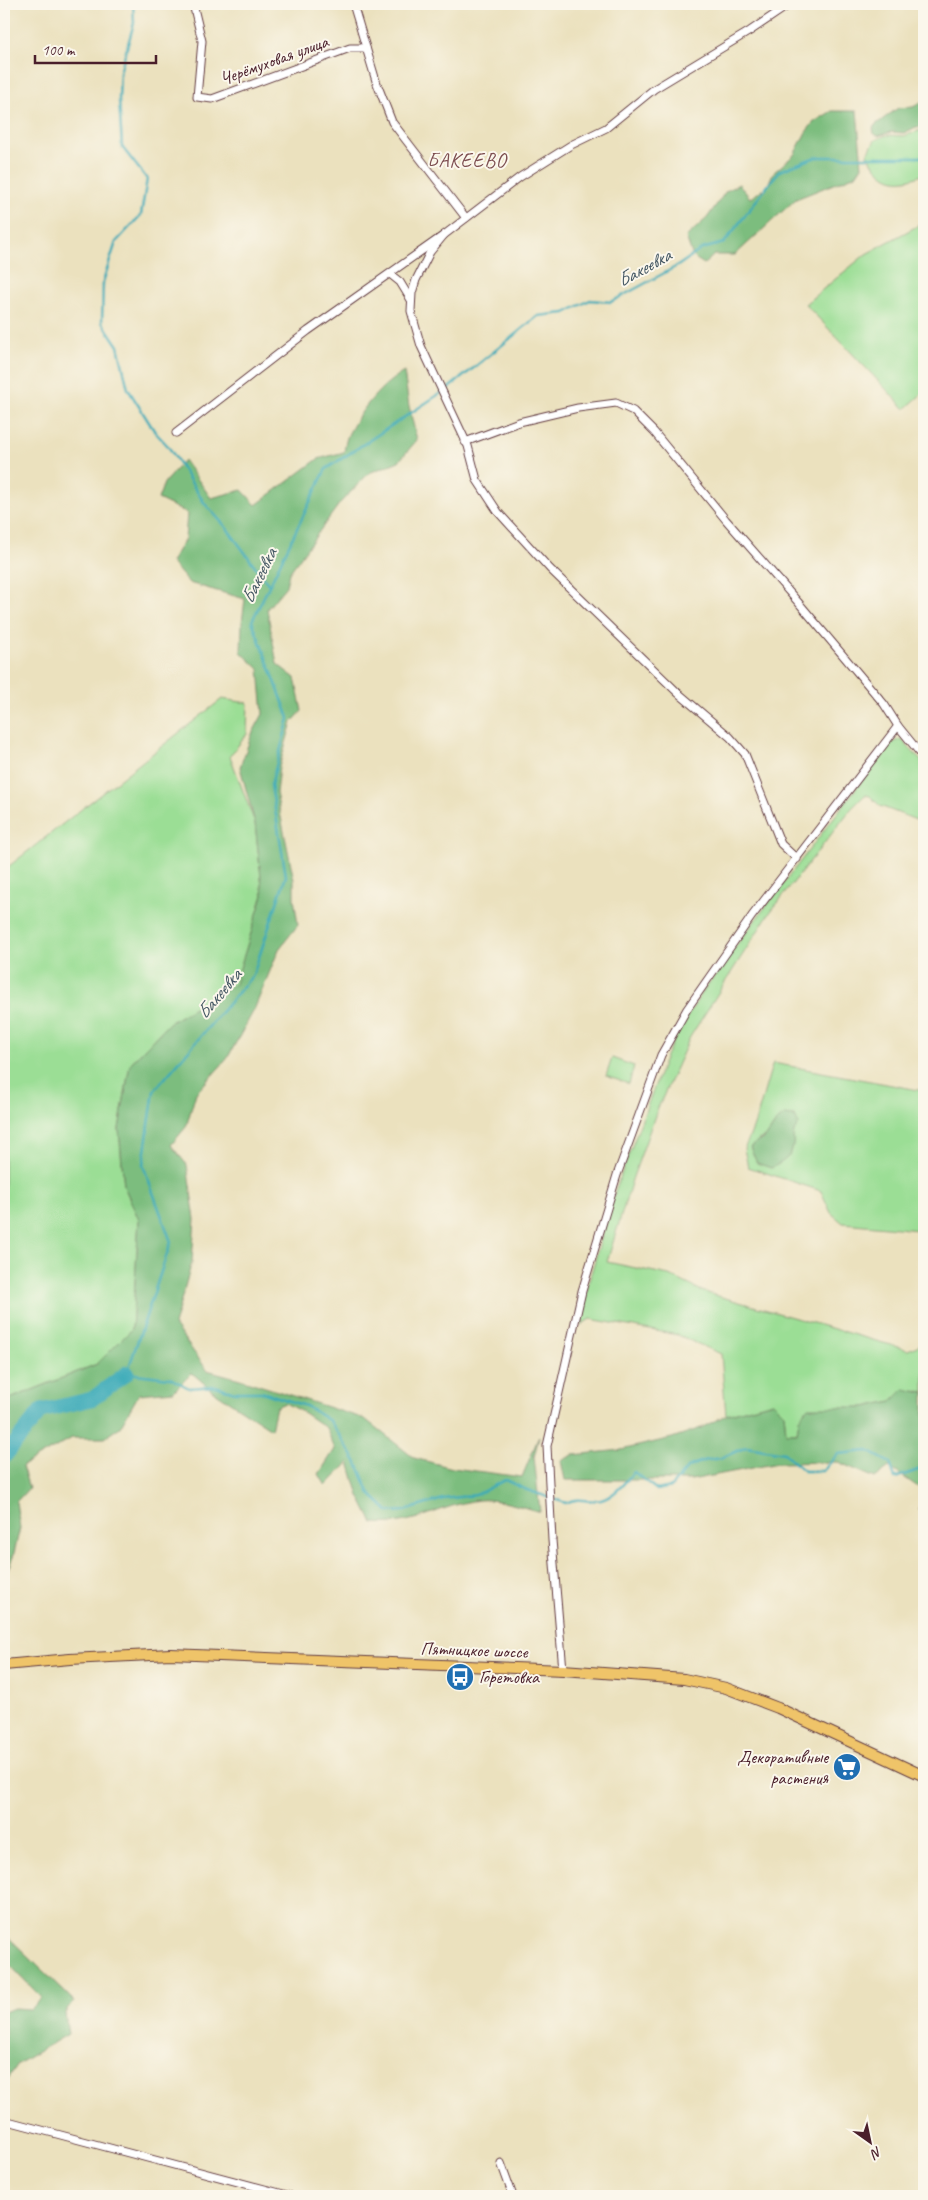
<svg xmlns="http://www.w3.org/2000/svg" width="928" height="2200" font-family="Caveat,sans-serif">
<style>
.green{fill:#9bde95;stroke:#727e60;fill-rule:evenodd}
.forest{fill:#7cbd7e;stroke:#636e54}
.lines{fill:none;stroke-linecap:round;stroke-linejoin:round}
.stream{stroke:#3aaab8;stroke-width:2.5}
.river{stroke:#3aaab8;stroke-width:15}
.street-casing{stroke:#623c41;stroke-width:9}
.primary-casing{stroke:#623c41;stroke-width:12}
.street{stroke:#fff;stroke-width:7}
.primary{stroke:#efc469;stroke-width:10}
.labels{text-anchor:middle;dominant-baseline:central;stroke-width:4;stroke-linejoin:round;paint-order:stroke}
.street-label{font-size:18px;fill:#4a1f2b;stroke:#fbf7ec}
.poi-label{font-size:18px;fill:#4a1f2b;stroke:#fbf7ec;text-anchor:start}
.water-label{font-size:19px;font-style:italic;fill:#445763;stroke:#fbf7ec}
.quarter-label{font-size:20px;letter-spacing:1px;fill:#7d4e50;stroke:#fbf7ec}
</style>
<rect width="100%" height="100%" fill="#fbf7ec"/>
<filter id="ink" filterUnits="userSpaceOnUse"><feTurbulence type="fractalNoise" baseFrequency=".02" numOctaves="2"/><feDisplacementMap in="SourceGraphic" scale="10" xChannelSelector="R" yChannelSelector="G"/><feConvolveMatrix kernelMatrix="1 2 1 2 8 2 1 2 1" color-interpolation-filters="sRGB"/></filter>
<filter id="wash" filterUnits="userSpaceOnUse"><feTurbulence type="fractalNoise" baseFrequency=".0096" numOctaves="4" result="noise"/><feDisplacementMap in="SourceGraphic" scale="20" xChannelSelector="R" yChannelSelector="G"/><feGaussianBlur stdDeviation="1.12" result="paint"/><feColorMatrix in="noise" values="0 0 0 0 0 0 0 0 0 0 0 0 0 0 0 0 0 1.4 0 .05"/><feComposite in="paint" operator="in"/></filter>
<g filter="url(#wash)">
<rect width="100%" height="100%" fill="#ebe1be"/>
<g class="green">
<path d="M924,129V174C895,187 883,180 867,155L875,140L887,135L904,136Z"/>
<polygon points="923,209 924,392 905,409 805,304 866,254 919,225"/>
<polygon points="222,699 248,703 247,734 230,756 255,823 263,895 235,984 169,1023 130,1064 119,1129 124,1186 139,1220 132,1329 97,1364 10,1399 4,1408 4,870"/>
<polygon points="901,739 924,764 924,823 880,806 870,796 865,795 851,809 768,915 690,1037 657,1110 633,1177 607,1262 669,1275 704,1292 908,1350 924,1343 924,1393 919,1391 892,1401 865,1407 839,1408 799,1419 797,1433 786,1433 784,1413 773,1402 726,1415 721,1354 678,1335 590,1319 581,1325 588,1284 615,1191 666,1056 680,1028 704,990 744,935 890,744"/>
<polygon points="612,1058 634,1066 629,1084 606,1076"/>
<path d="M773,1063L924,1091V1234L919,1230L843,1223L831,1213L821,1191L748,1167L744,1149C758,1122 763,1092 773,1063ZM777,1121L793,1131L792,1150L758,1140L767,1136Z"/>
</g>
<g class="forest">
<polygon points="922,102 924,102 924,127 916,127 904,133 891,132 878,136 874,134 873,128 875,125 898,108 913,107"/>
<polygon points="832,111 857,111 862,166 856,175 796,199 735,255 714,255 704,264 693,257 686,237 707,218 726,191 739,184 750,198 767,187 773,173 794,155 806,132 814,122"/>
<path d="M404,372L409,406L417,440L399,461L369,473L340,503L289,573L286,586L267,609L277,664L295,678L302,711L292,722L279,767L276,793L294,880V898L298,925L279,949L254,1010L227,1059L196,1093L186,1127L171,1145L187,1165L195,1219L192,1262L174,1325L207,1370L240,1379L365,1419L414,1458L453,1468L522,1477L539,1436L534,1457L540,1512C523,1507 496,1498 479,1500C439,1505 416,1527 373,1523L359,1496L349,1462L326,1486L319,1474L335,1449L326,1428L304,1413L285,1403L276,1407L271,1429L213,1391L192,1373L174,1391L139,1394L120,1427L104,1438H72L22,1466L29,1488L16,1502L20,1528L13,1557L4,1578V1408L10,1399L97,1364L132,1329L139,1220L124,1186L119,1129L130,1064L169,1023L235,984L263,895L255,823L240,767L252,734L263,714L259,669L241,652L242,622L245,599L189,583L171,562L185,539L187,513L158,499L164,483L184,460L211,498L242,490L256,505L318,459L344,452C345,446 346,438 349,433C361,410 381,384 404,372Z"/>
<path d="M784,1115L794,1116L799,1124C789,1136 796,1139 792,1150C789,1159 778,1165 771,1168L757,1163L750,1147L767,1136L777,1121Z"/>
<polygon points="904,1389 924,1393 924,1512 919,1510 921,1489 889,1467 875,1478 838,1462 778,1463 691,1480 565,1480 561,1461 573,1455 621,1450 672,1438 701,1428 726,1415 773,1402 784,1413 786,1433 797,1433 799,1419 808,1407 865,1407 892,1401"/>
<polygon points="4,1933 74,2001 65,2013 68,2034 18,2064 5,2083 4,2012 14,2008 31,2009 42,1998 4,1959"/>
</g>
<g class="lines">
<g class="stream">
<polyline points="133,4 134,23 120,72 119,100 122,147 147,179 141,215 116,242 103,282 102,322 118,346 128,389 155,432 168,446 205,504 226,527 269,585"/>
<path d="M924,157H816L779,171L724,243L702,249L679,265L611,302L590,300L565,313L538,316L450,387L326,469L252,621L289,718L271,785L286,876L253,975L154,1091L143,1165L171,1242L127,1373L170,1378L189,1388L215,1386L235,1392H262L306,1406L330,1421L356,1461L370,1494L389,1512L404,1511L443,1499L476,1495L505,1480L527,1490L566,1503C580,1496 588,1503 601,1500C615,1496 625,1482 634,1472L657,1490L671,1487L688,1467L703,1461L721,1458L746,1447L784,1453L804,1471H823L838,1454L868,1451L890,1463L895,1478L924,1468"/>
</g>
<polyline class="river" points="4,1457 41,1411 92,1399 127,1373"/>
</g>
</g>
<g filter="url(#ink)">
<g class="lines">
<defs>
<g id="street">
<polyline points="193,4 202,41 197,97 212,99 350,48 366,48"/>
<polyline points="353,4 376,81 392,122 466,218"/>
<polyline points="444,235 430,252 416,280 412,293 411,311 421,346 468,446 477,480 498,512 550,569 677,692 730,737 745,754 781,844 797,859"/>
<polyline points="390,274 400,282 411,300"/>
<polyline points="176,433 308,331 444,235 520,177 571,145 606,128 654,89 750,31 790,4"/>
<polyline points="465,442 519,422 578,408 616,403 633,411 654,432 726,520 798,602 884,704 898,726 924,758"/>
<polyline points="563,1670 552,1540 547,1446 582,1291 617,1175 661,1055 687,1009 752,916 898,726"/>
<polyline points="4,2120 291,2196"/>
<polyline points="501,2163 513,2196"/>
</g>
<polyline id="primary" points="4,1665 70,1659 171,1654 563,1670 684,1679 726,1688 778,1708 924,1776"/>
</defs>
<use href="#street" class="street-casing"/>
<use href="#primary" class="primary-casing"/>
<use href="#street" class="street"/>
<use href="#primary" class="primary"/>
</g>
</g>
<defs>
<symbol id="bus-disc" viewBox="-11 -11 22 22"><circle r="9.5" fill="#1f6fb2" stroke="#fbf7ec"/><path d="M-5-6H5V4H4V6H2V4H-2V6H-4V4H-5ZM-3.5-4V0h7V-4ZM-3.5 1.2v1.5H-2V1.2ZM2 1.2v1.5H3.5V1.2Z" fill="#fff"/></symbol>
<symbol id="supermarket-disc" viewBox="-11 -11 22 22"><circle r="9.5" fill="#1f6fb2" stroke="#fbf7ec"/><path d="M-6-5.5h2.5l.6 2H6L4.5 2H-2.5L-4.4-4H-6ZM-1.5 3.2a1.3 1.3 0 1 0 .1 0ZM3 3.2a1.3 1.3 0 1 0 .1 0Z" fill="#fff"/></symbol>
</defs>
<g fill-rule="evenodd">
<use href="#bus-disc" x="444" y="1661" width="32" height="32"/>
<use href="#supermarket-disc" x="831" y="1751" width="32" height="32"/>
</g>
<g class="labels">
<g class="street-label">
<text transform="translate(274 60) rotate(-20)">Черёмуховая улица</text>
<text transform="translate(474 1650) rotate(2)">Пятницкое шоссе</text>
</g>
<g class="poi-label">
<text x="479" y="1677">Горетовка</text>
<text x="828" y="1757" text-anchor="end">Декоративные<tspan x="828" dy="21">растения</tspan></text>
</g>
<g class="water-label">
<text transform="translate(644 268) rotate(-29)">Бакеевка</text>
<text transform="translate(259 576) rotate(-64)">Бакеевка</text>
<text transform="translate(219 994) rotate(-50)">Бакеевка</text>
</g>
<g class="quarter-label">
<text x="467" y="160">БАКЕЕВО</text>
</g>
</g>
<rect width="928" height="2200" fill="none" stroke="#fbf7ec" stroke-width="20"/>
<g transform="translate(870 2142) rotate(147)" stroke="#fbf7ec" stroke-width="4" paint-order="stroke">
<path d="M0-4L9 19L0 12L-9 19Z" fill="#4a1f2b"/>
<text y="-8" font-size="14" font-weight="bold" text-anchor="middle" fill="#4a1f2b">N</text>
</g>
<path d="M35 55v8h121v-8" fill="none" stroke="#4a1f2b" stroke-width="2.5"/>
<text x="42" y="55" font-size="15" fill="#4a1f2b" stroke="#fbf7ec" stroke-width="4" paint-order="stroke">100 m</text>
</svg>
